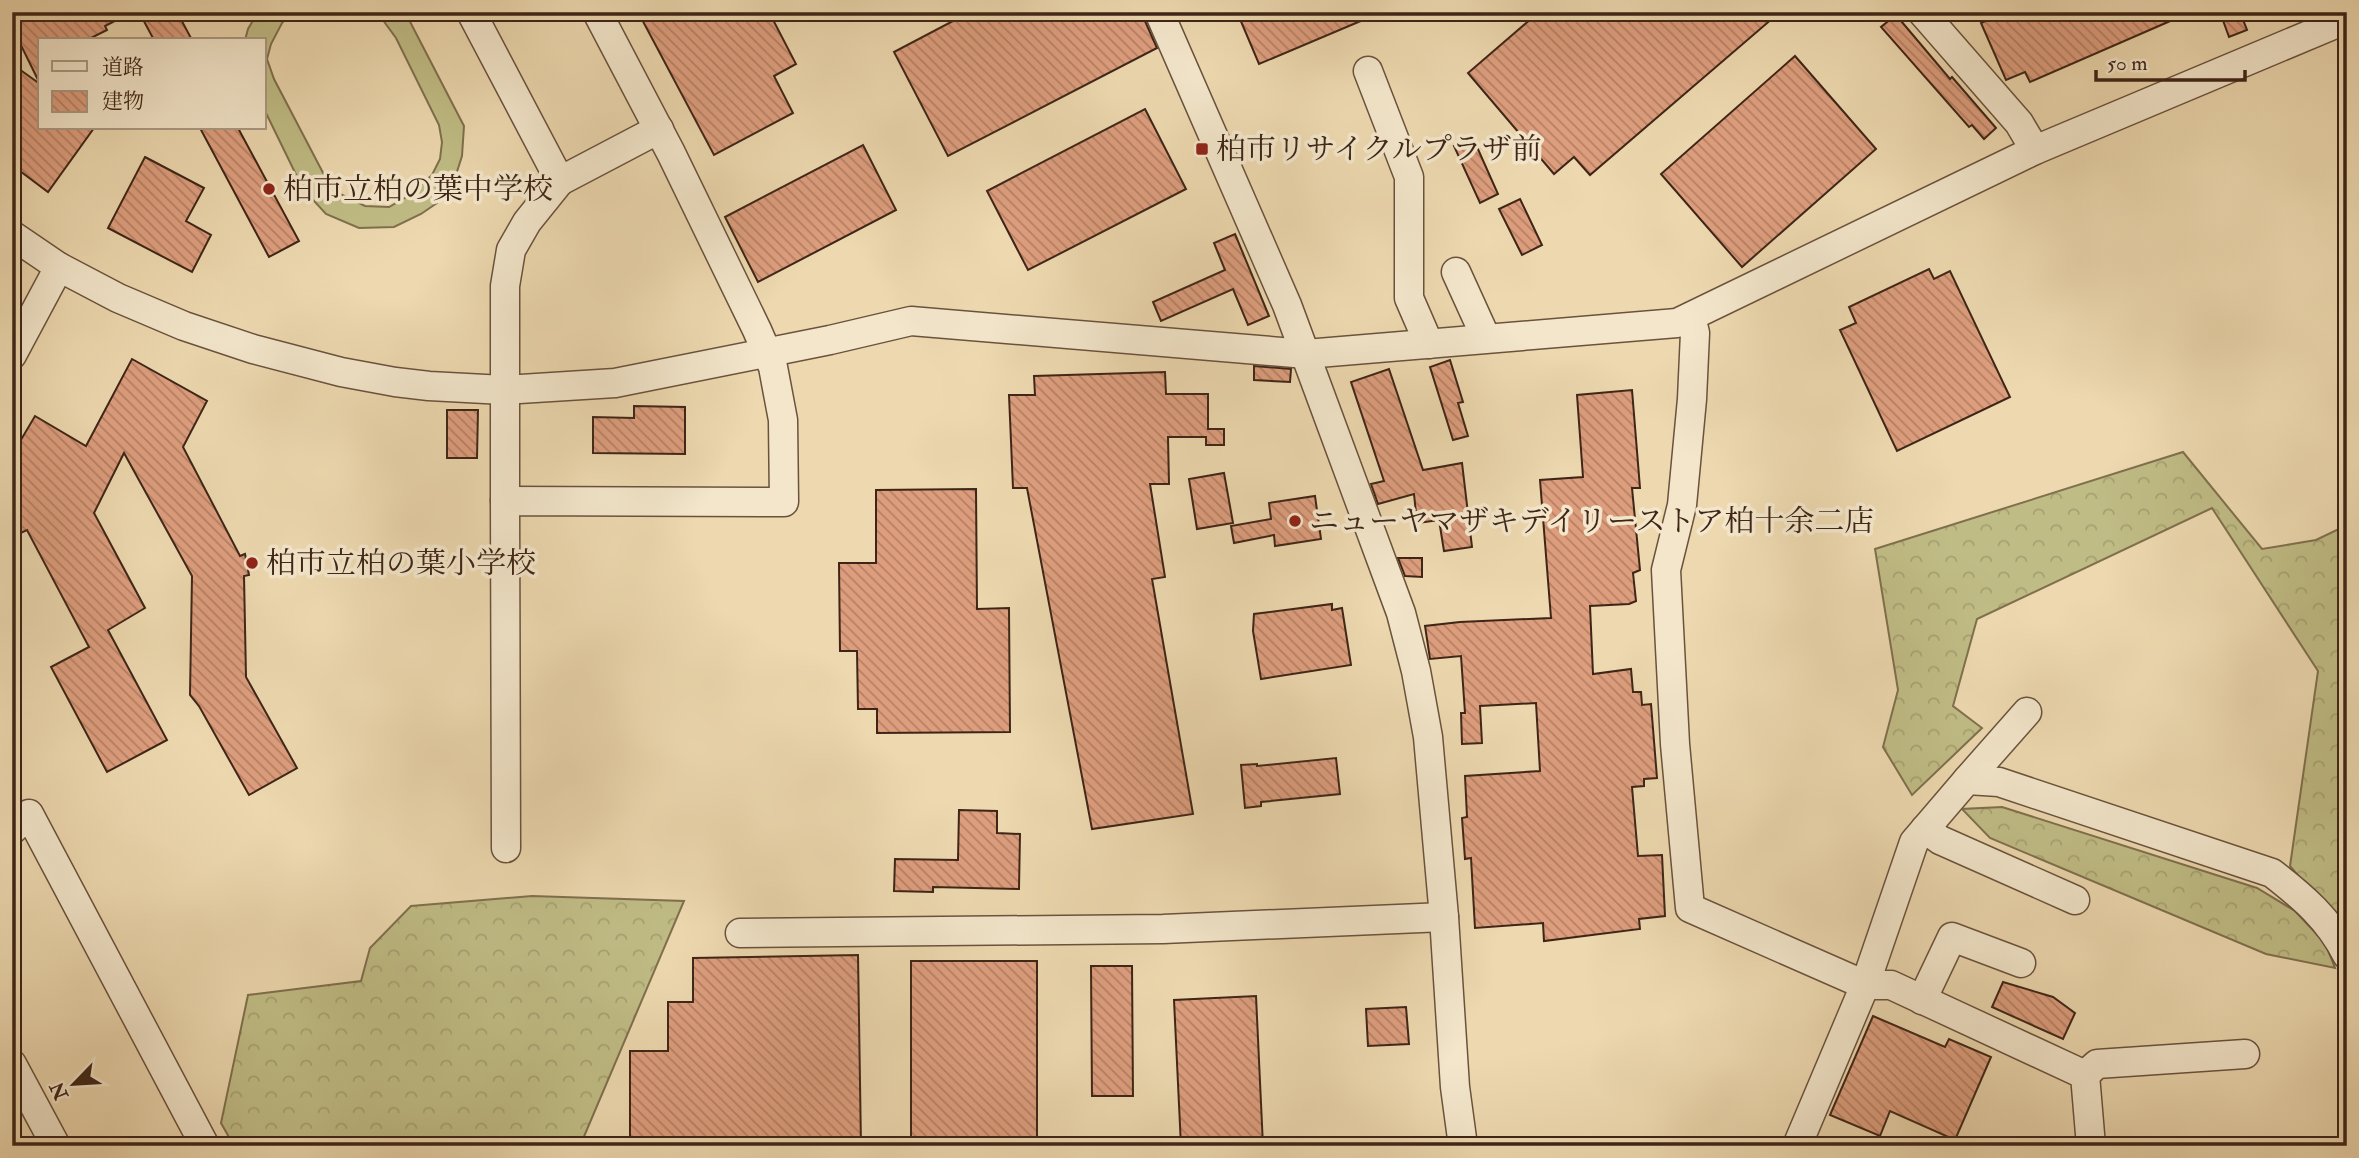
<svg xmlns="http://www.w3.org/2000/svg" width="2359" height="1158" font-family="'IM FELL Double Pica','Noto Serif JP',serif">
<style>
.grass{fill:#c0bc85;stroke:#7f704e;stroke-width:2}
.forest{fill:url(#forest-crowns);stroke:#7f704e;stroke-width:2}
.building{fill:url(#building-back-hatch);stroke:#3e2517;stroke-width:2}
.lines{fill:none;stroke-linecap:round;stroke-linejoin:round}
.minor-casing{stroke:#6a523d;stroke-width:31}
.minor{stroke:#f3e6cb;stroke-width:28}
.poi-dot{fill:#8f2418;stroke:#f3e6cb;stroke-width:2.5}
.labels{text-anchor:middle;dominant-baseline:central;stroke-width:7;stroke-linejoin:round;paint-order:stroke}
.poi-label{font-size:30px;fill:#3e2517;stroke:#f3e6cb;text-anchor:start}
</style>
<defs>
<pattern id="forest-crowns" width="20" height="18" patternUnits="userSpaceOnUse" patternTransform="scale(1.75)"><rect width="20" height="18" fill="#c0bc85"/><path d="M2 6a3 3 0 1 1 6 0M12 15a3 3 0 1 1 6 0" fill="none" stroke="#a6a172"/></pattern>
<pattern id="building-back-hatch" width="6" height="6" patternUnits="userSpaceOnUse" patternTransform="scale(1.75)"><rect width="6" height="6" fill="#de9e7e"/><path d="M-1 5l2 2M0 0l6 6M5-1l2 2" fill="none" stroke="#b58166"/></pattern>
</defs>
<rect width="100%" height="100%" fill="#edd8af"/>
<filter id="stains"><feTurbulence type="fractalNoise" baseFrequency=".00286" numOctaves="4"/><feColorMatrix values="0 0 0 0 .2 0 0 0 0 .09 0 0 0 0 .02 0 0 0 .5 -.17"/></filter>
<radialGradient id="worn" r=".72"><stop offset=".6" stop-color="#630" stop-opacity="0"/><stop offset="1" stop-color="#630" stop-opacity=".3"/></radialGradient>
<polygon class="grass" points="258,12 292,12 282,23 271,44 267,59 274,79 332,190 365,206 389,207 410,195 432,175 440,159 442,142 439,125 396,38 377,12 405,12 464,126 462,156 453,184 437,203 421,214 394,227 359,228 326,214 303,189 264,109 264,40 245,40 248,29"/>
<g class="forest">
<polygon points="2183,452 2262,549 2316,540 2347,525 2347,934 2290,866 2318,671 2212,508 1977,619 1953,706 1982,728 1912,795 1883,747 1898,690 1875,549"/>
<polygon points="2002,807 2257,888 2295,911 2325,943 2335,968 2266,954 1990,838 1962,809"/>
<polygon points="532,896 684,901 580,1146 234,1146 221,1123 248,995 361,981 370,948 411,906"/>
</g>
<g class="building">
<polygon points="38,12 132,12 105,26 107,30 87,40 40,40 40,84 12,27"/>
<polygon points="139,12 177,12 192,40 154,40"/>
<polygon points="638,12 769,12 796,64 774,76 793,113 714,155"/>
<polygon points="970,12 1141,12 1157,48 948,156 894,52"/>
<polygon points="1237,12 1382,12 1259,64"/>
<polygon points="1539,12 1780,12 1590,175 1574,157 1554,174 1468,73"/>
<polygon points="2006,12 2191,12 2030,82 2025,72 2006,80 1981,23"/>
<polygon points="2220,12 2240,12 2247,30 2229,37"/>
<polygon points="1896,15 1950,79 1952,77 1996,128 1984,139 1972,125 1969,127 1881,27"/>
<polygon points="1795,56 1876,149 1742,267 1661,174"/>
<polygon points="12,64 40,84 40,128 94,128 48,192 12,165"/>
<polygon points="1145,109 1186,189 1028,270 987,191"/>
<polygon points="200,128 238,128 299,241 269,257"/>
<polygon points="1473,138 1498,194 1480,203 1454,146"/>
<polygon points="863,145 896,210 758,282 725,217"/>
<polygon points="145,157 204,188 186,221 211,235 192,272 108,228"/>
<polygon points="1520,199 1542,245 1522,255 1499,209"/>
<polygon points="1235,234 1269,316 1248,325 1233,289 1161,321 1153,302 1225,270 1214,243"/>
<polygon points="1929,269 1934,279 1950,271 2010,397 1897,451 1840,330 1856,323 1849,307"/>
<polygon points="132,359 207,401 183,447 240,556 245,554 249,575 244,576 246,677 297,768 249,795 199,706 190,695 192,576 124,453 94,513 145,608 108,630 167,740 107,772 51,667 89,647 27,530 12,537 12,455 35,416 86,446"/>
<polygon points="1450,360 1463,402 1458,403 1468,436 1453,440 1430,367"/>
<polygon points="1254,366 1291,369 1290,382 1254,380"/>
<polygon points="1389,369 1423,470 1462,463 1472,547 1444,551 1439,520 1417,523 1414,494 1378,504 1371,484 1384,481 1351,382"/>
<polygon points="1165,372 1166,394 1208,394 1208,429 1224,429 1224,445 1206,445 1206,437 1168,437 1169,484 1150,484 1165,577 1152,579 1193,814 1092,829 1027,488 1013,488 1009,395 1035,395 1034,376"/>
<polygon points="1632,390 1640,488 1632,488 1640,570 1633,573 1636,601 1629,604 1590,606 1593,674 1631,669 1633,692 1641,692 1642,705 1651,704 1657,778 1644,779 1644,786 1632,787 1638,856 1662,855 1665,916 1639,919 1640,929 1544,941 1543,923 1475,928 1471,858 1465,859 1462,818 1467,817 1465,776 1540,771 1536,703 1480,706 1482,743 1462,744 1461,713 1465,713 1461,656 1430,659 1425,626 1460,622 1551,618 1540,480 1583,477 1577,395"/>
<polygon points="634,406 685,407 685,454 593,453 593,417 634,418"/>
<polygon points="447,410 478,410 477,458 447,458"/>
<polygon points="1224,473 1233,523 1197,529 1189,479"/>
<polygon points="976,489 977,609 1009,608 1010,732 877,733 877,709 858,709 857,651 840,651 839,563 876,563 876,490"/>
<polygon points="1315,496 1321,539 1275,546 1274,535 1234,543 1231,526 1271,519 1269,503"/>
<polygon points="1398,558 1422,558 1422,577 1405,576"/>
<polygon points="1332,604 1332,610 1342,608 1351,665 1261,679 1253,631 1254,614"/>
<polygon points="1336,758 1340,794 1261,802 1261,806 1245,808 1241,765 1257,764 1257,766"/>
<polygon points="959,810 997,811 997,833 1020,834 1019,889 933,887 933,892 894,891 895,859 958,860"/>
<polygon points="858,955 861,1146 630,1146 630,1051 668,1051 668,1002 693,1002 693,958"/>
<rect x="911" y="961" width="126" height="185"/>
<polygon points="1091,966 1132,966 1133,1096 1092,1096"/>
<polygon points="2003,982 2053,997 2075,1013 2063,1039 1992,1007"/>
<polygon points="1256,996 1263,1146 1181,1146 1174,1000"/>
<polygon points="1406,1007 1409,1044 1368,1046 1366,1009"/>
<polygon points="1873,1016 1945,1047 1949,1039 1991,1057 1955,1140 1890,1111 1880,1136 1830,1115"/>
</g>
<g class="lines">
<defs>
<g id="minor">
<polyline points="471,12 560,181 527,222 511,250 505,286 505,501"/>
<polyline points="1159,12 1287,305 1401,613 1416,671 1428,737 1444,917 1455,1087 1463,1146"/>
<polyline points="1922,12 2019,123 2035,150"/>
<polyline points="1368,71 1409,177 1409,298 1429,344"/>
<polyline points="560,181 659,129"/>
<polyline points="12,235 59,267 118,298 184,326 253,349 341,372 395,382 429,386 504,390 615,383 830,340 911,321 1306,354 1677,323 2035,150 2347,19"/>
<polyline points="1456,272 1486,338"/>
<polyline points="1691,317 1695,333 1692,399 1682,505 1666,570 1675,744 1690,908 1865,985 1891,985 2085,1075 2091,1146"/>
<polyline points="12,355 59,267"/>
<polyline points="1967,780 2027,712"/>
<polyline points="1925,829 1940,840 2075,900"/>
<polyline points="12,830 29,814 205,1146"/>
<polyline points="506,848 505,501 784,502 783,420 773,367 757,330 671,153 597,12"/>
<polyline points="740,933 1163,929 1444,917"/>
<polyline points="1922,1000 1952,937 2021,963"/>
<polyline points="12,1064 56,1146"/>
<polyline points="2085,1075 2097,1064 2245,1054"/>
<path d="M1797,1146L1865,985L1914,842L1967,780L1999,782L2272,873C2303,897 2329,919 2347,955"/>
</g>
</defs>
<use href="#minor" class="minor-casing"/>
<use href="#minor" class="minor"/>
</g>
<g class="poi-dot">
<rect x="1195" y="142" width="14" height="14" rx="3.5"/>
<circle cx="269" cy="189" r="7"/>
<circle cx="1295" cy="521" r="7"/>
<circle cx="252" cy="563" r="7"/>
</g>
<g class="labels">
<g class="poi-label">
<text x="1216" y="149">柏市リサイクルプラザ前</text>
<text x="283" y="189">柏市立柏の葉中学校</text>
<text x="1309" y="521">ニューヤマザキデイリーストア柏十余二店</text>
<text x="266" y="563">柏市立柏の葉小学校</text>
</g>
</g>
<rect width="2359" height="1158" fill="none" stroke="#edd8af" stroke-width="42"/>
<rect x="14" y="14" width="2331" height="1130" fill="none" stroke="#3e2517" stroke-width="3.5"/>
<rect x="21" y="21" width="2317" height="1116" fill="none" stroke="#3e2517" stroke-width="2"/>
<rect x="38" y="38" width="228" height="91" fill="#f3e6cb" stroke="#ab9983" stroke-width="2"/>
<rect x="52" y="61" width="35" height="10" fill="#f3e6cb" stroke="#ab9983" stroke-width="2"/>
<text x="102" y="74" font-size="21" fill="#3e2517">道路</text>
<rect x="52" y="91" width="35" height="21" fill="url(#building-back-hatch)" stroke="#ab9983" stroke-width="2"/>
<text x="102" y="108" font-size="21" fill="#3e2517">建物</text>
<g transform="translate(74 1084) rotate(245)" stroke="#f3e6cb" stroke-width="5" paint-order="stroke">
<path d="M0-5L12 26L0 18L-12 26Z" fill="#3e2517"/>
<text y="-10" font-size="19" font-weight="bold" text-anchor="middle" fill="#3e2517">N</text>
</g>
<path d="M2096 70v10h149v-10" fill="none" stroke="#3e2517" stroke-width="3.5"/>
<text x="2107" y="70" font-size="21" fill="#3e2517" stroke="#f3e6cb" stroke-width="5" paint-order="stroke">50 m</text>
<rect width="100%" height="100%" filter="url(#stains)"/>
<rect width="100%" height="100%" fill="url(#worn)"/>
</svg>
